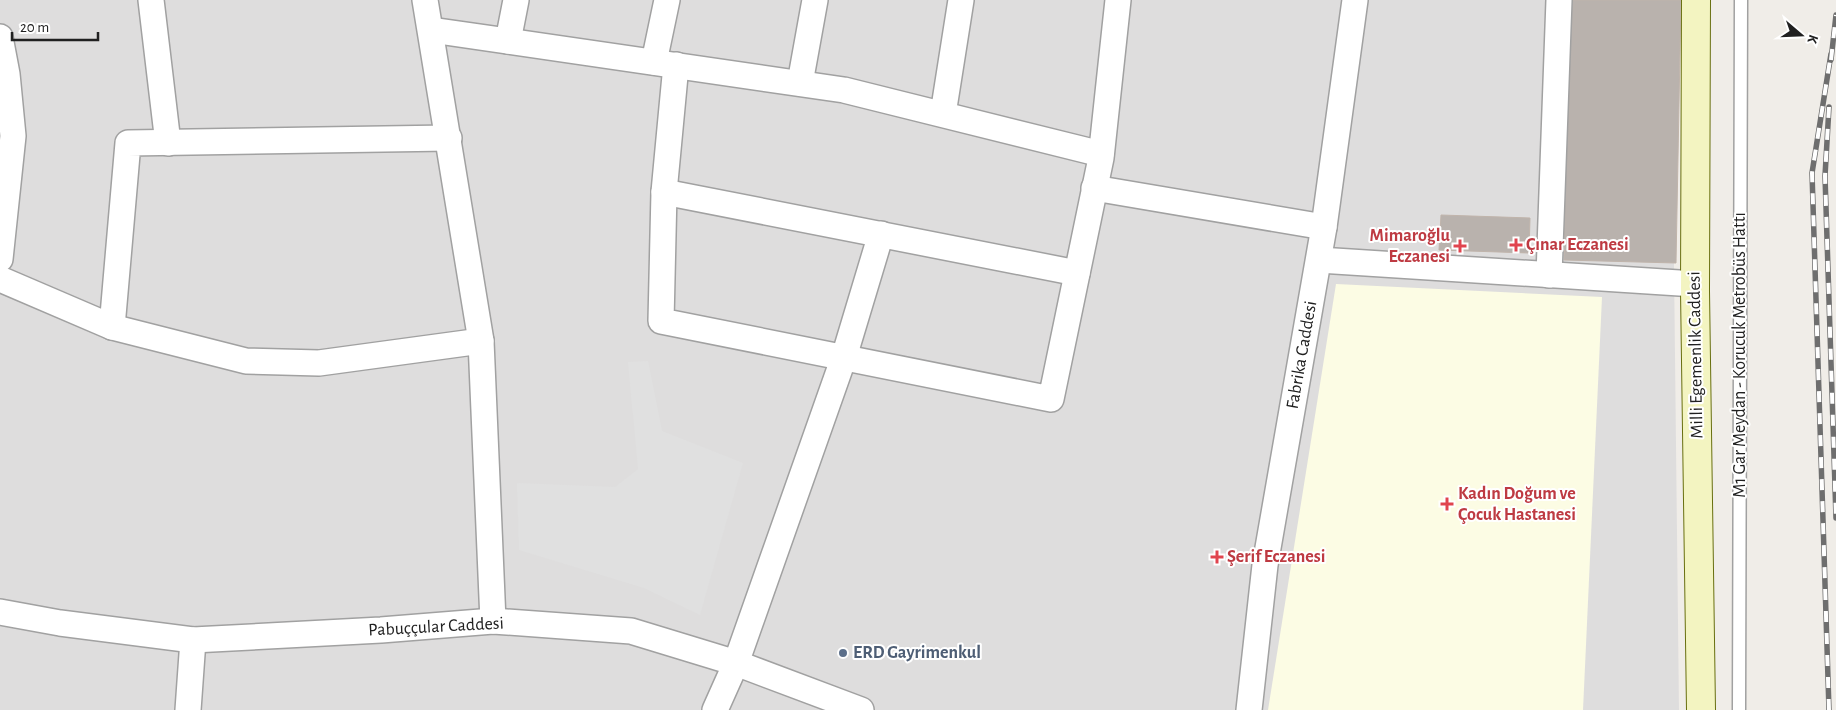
<svg xmlns="http://www.w3.org/2000/svg" width="1836" height="710" font-family="'Alegreya Sans',sans-serif">
<style>
.residential{fill:#dedddd}
.education{fill:#fcfce4}
.parking{fill:#e0e0e0}
.building{fill:#b9b2ad;stroke:#c0b4ab}
.lines{fill:none;stroke-linecap:round;stroke-linejoin:round}
.service-casing{stroke:#a1a1a1;stroke-width:15}
.minor-casing{stroke:#a1a1a1;stroke-width:28}
.secondary-casing{stroke:#686f0f;stroke-width:30}
.service{stroke:#fff;stroke-width:12}
.minor{stroke:#fff;stroke-width:25}
.secondary{stroke:#f3f4c1;stroke-width:28}
.rail-casing{stroke:#6e6e6e;stroke-width:5.5}
.rail{stroke:#fff;stroke-width:4;stroke-dasharray:11;stroke-linecap:butt}
.health-dot{fill:#e0444e;stroke:#fff;stroke-width:2}
.service-dot{fill:#5c6f8a;stroke:#fff;stroke-width:2}
.labels{text-anchor:middle;dominant-baseline:central;stroke-width:4;stroke-linejoin:round;paint-order:stroke}
.health-label{font-size:18px;font-weight:bold;fill:#be3a42;stroke:#fff;text-anchor:start}
.street-label{font-size:18px;fill:#202020;stroke:#fff}
.service-label{font-size:18px;font-weight:bold;fill:#4e5e75;stroke:#fff;text-anchor:start}
</style>
<rect width="100%" height="100%" fill="#f0ede8"/>
<polygon class="residential" points="0,0 1671,0 1679,710 0,710"/>
<polygon class="education" points="1336,284 1602,297 1583,710 1268,710"/>
<polygon class="parking" points="648,361 662,431 743,463 700,615 644,588 519,550 517,483 615,487 638,469 628,362"/>
<g class="building">
<polygon points="1569,0 1681,0 1676,263 1564,260"/>
<polygon points="1441,215 1530,218 1529,253 1439,250"/>
</g>
<g class="lines">
<defs>
<polyline id="service" points="1739,710 1741,0"/>
<g id="minor">
<polyline points="151,0 168,143"/>
<polyline points="425,0 481,341 493,621"/>
<polyline points="431,30 844,90 1101,154"/>
<polyline points="0,37 7,74 13,136 0,259"/>
<polyline points="508,41 516,0"/>
<polyline points="654,62 667,0"/>
<polyline points="676,65 664,192 661,321 1051,399 1101,158 1118,0"/>
<polyline points="800,83 815,0"/>
<polyline points="943,114 961,0"/>
<polyline points="1094,188 1324,227"/>
<polyline points="664,192 1077,273"/>
<polyline points="1319,260 1695,284"/>
<polyline points="1549,275 1559,0"/>
<polyline points="0,279 112,327 246,361 319,363 481,341"/>
<polyline points="112,327 128,143 449,138"/>
<polyline points="0,612 60,623 193,640 381,630 493,621 631,631 736,663 861,710"/>
<polyline points="188,710 193,640"/>
<polyline points="715,710 736,663 844,357 881,234"/>
<polyline points="1249,710 1265,565 1324,227 1355,0"/>
</g>
<polyline id="secondary" points="1696,0 1695,291 1701,710"/>
</defs>
<use href="#service" class="service-casing"/>
<use href="#minor" class="minor-casing"/>
<use href="#secondary" class="secondary-casing"/>
<use href="#service" class="service"/>
<use href="#minor" class="minor"/>
<use href="#secondary" class="secondary"/>
<defs>
<g id="rail">
<polyline points="1831,60 1836,15"/>
<polyline points="1829,107 1825,176 1836,518"/>
<polyline points="1829,710 1812,173 1831,54"/>
</g>
</defs>
<use href="#rail" class="rail-casing"/>
<use href="#rail" class="rail"/>
</g>
<g class="health-dot">
<path d="M1513.5 237.5h5v5h5v5h-5v5h-5v-5h-5v-5h5z"/>
<path d="M1457.5 238.5h5v5h5v5h-5v5h-5v-5h-5v-5h5z"/>
<path d="M1444.5 496.5h5v5h5v5h-5v5h-5v-5h-5v-5h5z"/>
<path d="M1214.5 549.5h5v5h5v5h-5v5h-5v-5h-5v-5h5z"/>
</g>
<circle class="service-dot" cx="843" cy="653" r="5"/>
<g class="labels">
<g class="health-label">
<text x="1450" y="236" text-anchor="end">Mimaroğlu<tspan x="1450" dy="21">Eczanesi</tspan></text>
<text x="1526" y="245">Çınar Eczanesi</text>
<text x="1458" y="494">Kadın Doğum ve<tspan x="1458" dy="21">Çocuk Hastanesi</tspan></text>
<text x="1227" y="557">Şerif Eczanesi</text>
</g>
<g class="street-label">
<text transform="translate(1302 355) rotate(-80)">Fabrika Caddesi</text>
<text transform="translate(1696 355) rotate(-91)">Milli Egemenlik Caddesi</text>
<text transform="translate(1740 355) rotate(-90)">M1 Gar Meydan - Korucuk Metrobüs Hattı</text>
<text transform="translate(436 627) rotate(-3)">Pabuççular Caddesi</text>
</g>
<g class="service-label">
<text x="853" y="653">ERD Gayrimenkul</text>
</g>
</g>
<g transform="translate(1801 35) rotate(109)" stroke="#ffffff" stroke-width="4" paint-order="stroke">
<path d="M0-4L9 19L0 12L-9 19Z" fill="#202020"/>
<text y="-8" font-size="14" font-weight="bold" text-anchor="middle" fill="#202020">K</text>
</g>
<path d="M12 32v8h86v-8" fill="none" stroke="#202020" stroke-width="2.5"/>
<text x="20" y="32" font-size="15" fill="#202020" stroke="#ffffff" stroke-width="4" paint-order="stroke">20 m</text>
</svg>
